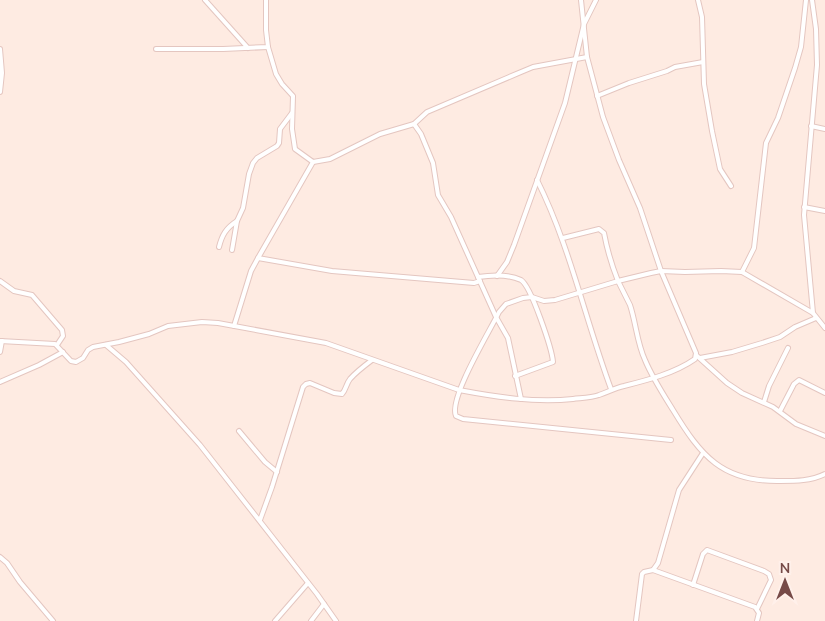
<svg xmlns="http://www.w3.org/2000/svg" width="825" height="621" font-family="'Nunito Sans',sans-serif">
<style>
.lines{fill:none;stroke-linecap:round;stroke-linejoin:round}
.street-casing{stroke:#e4c6c0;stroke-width:6}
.street{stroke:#fff;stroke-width:4}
</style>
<rect width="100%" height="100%" fill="#feebe2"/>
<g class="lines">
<defs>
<g id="street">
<polyline points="205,0 248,48"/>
<polyline points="698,0 702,17 704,84 712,131 720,169 731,186"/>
<polyline points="812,0 816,29 817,65 804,215 813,313 825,328"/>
<polyline points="268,47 276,74 282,84 293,96 292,129 295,149 313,162 330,159 380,134 414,124 427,112 521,72 533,67 587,57"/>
<polyline points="0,49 2,73 0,92"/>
<polyline points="156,49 223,49 268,47 266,30 266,0"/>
<polyline points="597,96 629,83 667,71 675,67 703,62"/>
<polyline points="414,124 421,134 433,163 438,195 451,217 496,317 508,338 521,399"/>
<polyline points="811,126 825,129"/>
<path d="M537,180C570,246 585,319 611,389"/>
<polyline points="804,207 825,211"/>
<path d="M563,238L599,229L604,233C607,249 612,266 618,281C622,289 626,297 630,305C636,323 637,343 645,360C652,377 663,394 673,410C701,456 722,482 780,481C796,481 811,481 825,474"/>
<path d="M219,247C222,235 226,228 237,221"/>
<polyline points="232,250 237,221 243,208 249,174 253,163 257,158 277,146 279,143 280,129 292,113"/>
<polyline points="258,258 332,271 474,283 480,281"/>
<polyline points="742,272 754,248 766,143 778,118 795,68 801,47 806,0"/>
<polyline points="497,276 507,262 514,245 565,103 584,24 596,0"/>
<path d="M478,277C491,275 508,274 521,280C531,286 552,349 553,362L515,376"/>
<polyline points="0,281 14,291 32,295 62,330 63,336 57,345"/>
<polyline points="234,326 251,271 258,258 313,162"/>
<path d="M0,341L55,344L71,361L76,362L83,358L88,350L93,347L119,342L149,334L168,326L202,322L218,323L326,343L459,390C496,397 535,403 573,399C581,398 591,398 599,395C608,392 615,388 624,386C648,380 675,373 695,359L696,353L661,271L640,208L619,160L603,117L587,57L581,0"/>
<polyline points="106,345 126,362 200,445 317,594 336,621"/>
<polyline points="0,352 2,341"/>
<polyline points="696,355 727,383 742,393 773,407 796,424 825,436"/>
<polyline points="700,358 732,352 762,343 780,337 795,327 816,318"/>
<polyline points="0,382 39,365 63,352"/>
<polyline points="764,402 769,386 788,348"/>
<polyline points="780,411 794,384 799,380 825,393"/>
<polyline points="239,431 265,462 277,472"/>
<path d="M671,440L463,419L456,416C448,399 490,331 499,312L506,304L523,298L532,297L544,301L555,300L618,281L651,273L661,271L685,272L721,271L742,272L813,313"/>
<path d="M260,520L272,487L303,387L306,384L310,383L334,393L342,394C346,390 346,384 350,379C356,372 364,366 372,360"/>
<polyline points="0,557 7,563 20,582 53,621"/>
<polyline points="653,570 755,607 759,613 757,621"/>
<polyline points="693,585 703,554 707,550 764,571 769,574 771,580 757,609"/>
<polyline points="275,621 308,583"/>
<polyline points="311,621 324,604"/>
<polyline points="636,621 642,574 644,572 653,570 658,563 679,490 703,453"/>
</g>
</defs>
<use href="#street" class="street-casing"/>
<use href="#street" class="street"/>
</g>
<g transform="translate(785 581)" stroke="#fff0ea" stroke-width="4" paint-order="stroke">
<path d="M0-4L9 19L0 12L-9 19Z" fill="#774a47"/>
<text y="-8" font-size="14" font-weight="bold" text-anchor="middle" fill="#774a47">N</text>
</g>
</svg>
